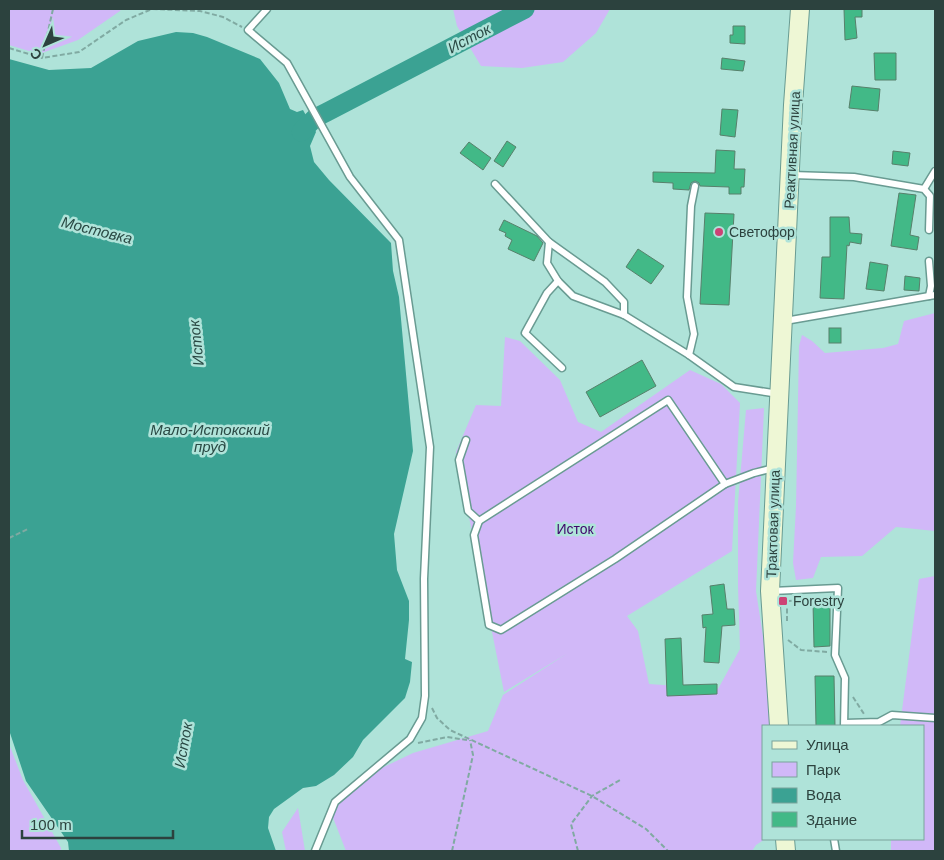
<svg xmlns="http://www.w3.org/2000/svg" width="944" height="860" font-family="Arial,sans-serif">
<style>
.green{fill:#d1b8f8}
.water{fill:#3ba293}
.lines{fill:none;stroke-linecap:round;stroke-linejoin:round}
.river{stroke:#3ba293;stroke-width:19}
.building{fill:#42b987;stroke:#57806b}
.lane-casing{stroke:#699b92;stroke-width:9}
.secondary-casing{stroke:#699b92;stroke-width:20}
.path{stroke:#80aaa2;stroke-width:2;stroke-dasharray:5 2.5;stroke-linecap:butt}
.lane{stroke:#fff;stroke-width:6}
.secondary{stroke:#eef7d5;stroke-width:18}
.poi-dot{fill:#cd4275;stroke:#afe3d9;stroke-width:2}
.labels{text-anchor:middle;dominant-baseline:central;stroke-width:5;stroke-linejoin:round;paint-order:stroke}
.street-label{font-size:14px;fill:#2c423e;stroke:#afe3d9}
.poi-label{font-size:14px;fill:#2c423e;stroke:#afe3d9;text-anchor:start}
.park-label{font-size:14px;fill:#3e046b;stroke:#afe3d9}
.water-label{font-size:15px;font-style:italic;fill:#2a4944;stroke:#afe3d9}
</style>
<rect width="100%" height="100%" fill="#afe3d9"/>
<g class="green">
<polygon points="9,9 121,9 120,11 78,40 39,54 9,45"/>
<polygon points="453,9 610,9 596,33 563,62 522,68 481,66 457,26"/>
<polygon points="935,313 935,531 896,527 862,556 821,557 813,578 796,580 793,563 796,506 799,346 802,335 812,341 825,353 883,348 898,344 904,321"/>
<polygon points="505,337 520,341 560,380 578,422 601,432 690,370 721,384 740,403 732,551 627,616 638,631 649,684 718,689 740,649 738,586 738,502 746,410 764,408 756,591 764,643 771,726 763,726 763,839 765,839 756,845 752,851 346,851 330,810 363,777 413,753 488,731 503,695 568,653 504,692 456,452 476,405 501,406"/>
<polygon points="935,576 935,851 891,851 891,839 923,839 923,726 900,726 919,579"/>
<polygon points="9,744 23,780 61,848 61,851 9,851"/>
<polygon points="298,808 305,851 286,851 282,832"/>
</g>
<polygon class="water" points="176,32 193,33 207,37 260,59 279,83 290,109 297,112 303,110 308,119 313,116 316,121 312,124 316,132 310,146 314,162 329,180 391,243 393,271 399,297 413,451 394,534 397,570 409,601 409,620 405,659 412,662 410,682 405,698 363,740 353,757 334,775 316,786 303,788 274,809 269,817 268,828 276,851 69,851 68,842 26,781 9,730 9,59 49,70 91,68 138,41"/>
<g class="lines">
<polyline class="river" points="301,132 315,118 327,112 525,9"/>
</g>
<g class="building">
<polygon points="844,9 862,9 862,17 855,17 857,38 845,40"/>
<polygon points="733,26 745,26 745,44 730,43 730,35 733,35"/>
<polygon points="874,53 896,53 896,80 875,80"/>
<polygon points="722,58 745,61 743,71 721,69"/>
<polygon points="852,86 880,89 878,111 849,108"/>
<polygon points="722,109 738,110 735,137 720,135"/>
<polygon points="507,141 516,147 503,167 494,161"/>
<polygon points="469,142 491,158 483,170 460,153"/>
<polygon points="716,150 735,151 734,169 745,169 744,187 741,187 741,194 729,194 729,187 700,186 699,183 695,181 691,183 689,190 673,189 673,183 653,182 653,172 715,173"/>
<polygon points="893,151 910,153 908,166 892,164"/>
<polygon points="899,193 916,195 910,235 919,237 917,250 891,246"/>
<polygon points="705,213 734,214 729,305 700,304"/>
<polygon points="830,217 849,217 850,233 862,234 861,244 850,242 849,246 847,245 844,299 820,298 822,257 830,257"/>
<polygon points="504,220 537,236 543,243 534,261 508,249 512,240 505,236 506,233 499,230"/>
<polygon points="638,249 664,266 651,284 626,267"/>
<polygon points="870,262 888,265 884,291 866,289"/>
<polygon points="905,276 920,278 919,291 904,290"/>
<rect x="829" y="328" width="12" height="15"/>
<polygon points="642,360 656,386 600,417 586,392"/>
<polygon points="724,584 727,609 734,609 735,625 722,626 719,663 704,662 706,627 703,628 702,615 713,614 710,586"/>
<polygon points="813,602 830,602 830,646 814,647"/>
<polygon points="681,638 683,685 717,684 717,694 667,696 665,639"/>
<polygon points="815,676 834,676 835,726 816,726"/>
</g>
<g class="lines">
<defs>
<g id="lane">
<polyline points="267,9 248,30 287,63 350,177 399,240 430,447 424,579 425,696 422,718 410,739 335,802 315,851"/>
<polyline points="792,175 854,177 924,189 930,196 929,230"/>
<polyline points="495,184 549,242 547,263 558,281 573,296 624,315 689,355 734,387 779,394"/>
<polyline points="924,189 935,171"/>
<polyline points="549,242 605,282 624,302 624,315"/>
<polyline points="558,281 547,293 525,333 562,368"/>
<polyline points="929,296 931,286 929,261"/>
<polyline points="785,321 935,295"/>
<polyline points="689,355 694,334 687,297 691,206 695,186"/>
<polyline points="466,440 459,460 468,511 479,521 474,535 489,625 501,630 615,559 725,484"/>
<polyline points="479,521 668,400 725,484 754,473 774,468"/>
<polyline points="772,591 838,588 835,655 845,678 844,726"/>
<polyline points="845,723 879,722 892,715 935,718"/>
<polyline points="834,839 836,851"/>
</g>
<g id="secondary">
<polyline points="779,726 770,591 793,105 800,9"/>
<polyline points="785,839 786,851"/>
</g>
</defs>
<use href="#lane" class="lane-casing"/>
<use href="#secondary" class="secondary-casing"/>
<g class="path">
<polyline points="9,48 42,58 79,52 126,20 152,9 200,11 223,17 242,27"/>
<polyline points="42,58 53,9"/>
<polyline points="9,538 28,529"/>
<polyline points="788,601 831,599"/>
<polyline points="787,621 787,601"/>
<polyline points="788,640 801,650 827,652"/>
<polyline points="853,697 864,714"/>
<polyline points="432,708 437,718 450,730 592,796 646,829 668,851"/>
<polyline points="418,743 447,737 467,740"/>
<polyline points="452,851 473,755 470,740"/>
<polyline points="578,851 571,824 592,796 620,780"/>
</g>
<use href="#lane" class="lane"/>
<use href="#secondary" class="secondary"/>
</g>
<g class="poi-dot">
<circle cx="719" cy="232" r="5"/>
<rect x="778" y="596" width="10" height="10" rx="2.5"/>
</g>
<g class="labels">
<g class="street-label">
<text transform="translate(792 150) rotate(-87)">Реактивная улица</text>
<text transform="translate(773 524) rotate(-88)">Трактовая улица</text>
</g>
<g class="poi-label">
<text x="729" y="232">Светофор</text>
<text x="793" y="601">Forestry</text>
</g>
<g class="park-label">
<text x="575" y="529">Исток</text>
</g>
<g class="water-label">
<text transform="translate(469 38) rotate(-28)">Исток</text>
<text transform="translate(97 230) rotate(14)">Мостовка</text>
<text transform="translate(196 343) rotate(-96)">Исток</text>
<text x="210" y="429">Мало-Истокский<tspan x="210" dy="17">пруд</tspan></text>
<text transform="translate(183 745) rotate(-80)">Исток</text>
</g>
</g>
<rect width="944" height="860" fill="none" stroke="#2c423e" stroke-width="20"/>
<rect x="762" y="725" width="162" height="115" fill="#afe3d9" stroke="#7ba39b"/>
<rect x="772" y="741" width="25" height="8" fill="#eef7d5" stroke="#7ba39b"/>
<text x="806" y="750" font-size="15" fill="#2c423e">Улица</text>
<rect x="772" y="762" width="25" height="15" fill="#d1b8f8" stroke="#7ba39b"/>
<text x="806" y="775" font-size="15" fill="#2c423e">Парк</text>
<rect x="772" y="788" width="25" height="15" fill="#3ba293" stroke="#7ba39b"/>
<text x="806" y="800" font-size="15" fill="#2c423e">Вода</text>
<rect x="772" y="812" width="25" height="15" fill="#42b987" stroke="#7ba39b"/>
<text x="806" y="825" font-size="15" fill="#2c423e">Здание</text>
<g transform="translate(45 45) rotate(225)" stroke="#afe3d9" stroke-width="4" paint-order="stroke">
<path d="M0-4L9 19L0 12L-9 19Z" fill="#2c423e"/>
<text y="-8" font-size="14" font-weight="bold" text-anchor="middle" fill="#2c423e">С</text>
</g>
<path d="M22 830v8h151v-8" fill="none" stroke="#2c423e" stroke-width="2.5"/>
<text x="30" y="830" font-size="15" fill="#2c423e" stroke="#afe3d9" stroke-width="4" paint-order="stroke">100 m</text>
</svg>
